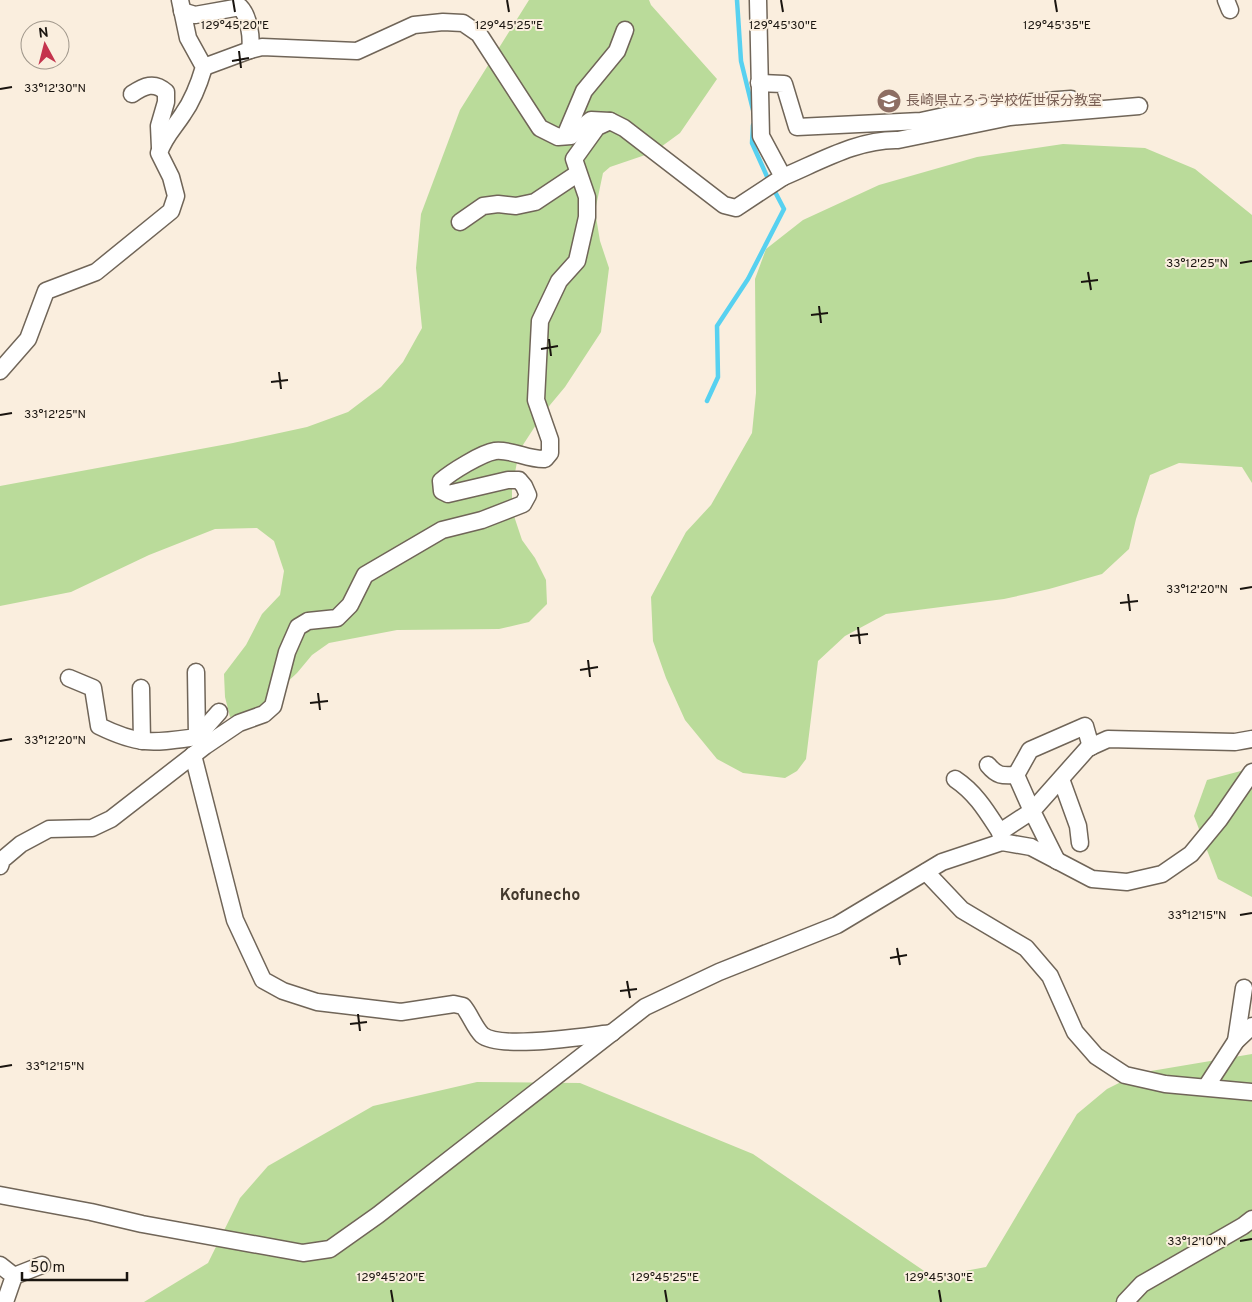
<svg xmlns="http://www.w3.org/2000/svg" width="1252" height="1302" font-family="Overpass,'Noto Sans JP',sans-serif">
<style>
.green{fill:#badb9a}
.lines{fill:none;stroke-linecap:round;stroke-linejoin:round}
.stream{stroke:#57d1f0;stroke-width:4.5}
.minor-casing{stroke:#706558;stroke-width:19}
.minor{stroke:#fff;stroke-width:16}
.ticks{fill:none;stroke:#19140f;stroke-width:2}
.labels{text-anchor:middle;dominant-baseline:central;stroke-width:4;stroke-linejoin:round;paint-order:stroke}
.education-label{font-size:14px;fill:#785e54;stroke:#faeede;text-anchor:start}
.quarter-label{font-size:16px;font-weight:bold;fill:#43392d;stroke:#faeede}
.ticks-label{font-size:12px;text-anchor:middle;fill:#19140f;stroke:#faeede;stroke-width:4;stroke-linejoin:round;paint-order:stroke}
</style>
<rect width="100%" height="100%" fill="#faeede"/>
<g class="green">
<polygon points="529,0 649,0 651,5 717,79 680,133 654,152 610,167 603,173 595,211 600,241 609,268 601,332 565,387 545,411 519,451 512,489 512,510 522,540 535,558 546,580 547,604 529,622 499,629 397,630 329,643 312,655 297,673 253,714 230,717 225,697 224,674 246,645 262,614 280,595 284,571 274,541 257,528 215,529 149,555 71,592 0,606 0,486 233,443 307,427 348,412 381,387 403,362 422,328 416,268 421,214 460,110"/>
<polygon points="1063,144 1145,148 1195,169 1252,215 1252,483 1242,467 1179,463 1150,475 1136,519 1129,549 1102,574 1049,589 1004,599 886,614 845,636 818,661 806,759 797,771 785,778 743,773 717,759 685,720 666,678 653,641 651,597 686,532 711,505 752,433 756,393 755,279 766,249 803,220 879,185 977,157"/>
<polygon points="1252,768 1252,897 1218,879 1194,816 1207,780"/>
<polygon points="1252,1054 1252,1302 144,1302 208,1263 240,1198 268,1166 373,1106 477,1082 580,1083 753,1154 933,1277 986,1267 1077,1114 1107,1089 1139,1073"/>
</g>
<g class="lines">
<g class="stream">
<polyline points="737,0 741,61 753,110"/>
<polyline points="753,125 752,143 769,181"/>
<polyline points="707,401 718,377 717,326 748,279 784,209 773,188"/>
</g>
<defs>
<g id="minor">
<polyline points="1226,0 1230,10"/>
<path d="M182,11L195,15L240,7C249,16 252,38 250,50L204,67"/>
<polyline points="250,50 262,47 357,51 414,25 443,22 463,23 479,34 540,128 558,137 571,136 591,120 610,121 624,128 724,205 736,208 783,177 761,136 758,0"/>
<polyline points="759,83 784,84 797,127 921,121 995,105 1071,99"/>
<path d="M132,94C144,86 154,81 166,92V102L159,126L160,148"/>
<polyline points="565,136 584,91 617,51 625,30"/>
<path d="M783,177C819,162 858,139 898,140L1010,117L1139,106"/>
<polyline points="460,222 483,206 498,204 516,206 535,202 577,174"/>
<path d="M0,371L28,339L46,291L96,272L171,211L176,196L171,177L159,153C164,137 174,128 183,114C193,100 199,84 204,67L188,38L180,0"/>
<path d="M69,678L93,688L99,726C140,746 153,743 197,737L196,672"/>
<polyline points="141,688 142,741"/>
<polyline points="200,741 197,737 219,712"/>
<path d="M193,755L235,920L263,980L283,991L317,1002L401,1012L454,1004L463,1006C470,1014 474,1027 482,1035C500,1050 586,1036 612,1033"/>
<path d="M988,765C997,776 1002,776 1016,775"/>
<path d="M955,779C976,793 987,812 1000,832"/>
<polyline points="1061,779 1078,826 1080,843"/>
<polyline points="1002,842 1000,832 1032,811 1016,775 1030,750 1085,726 1091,747"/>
<polyline points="1057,861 1032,811 1088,748 1108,739 1235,742 1252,739"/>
<path d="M0,866L2,860L21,844L49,829L92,828L111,819L205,746L239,723L264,714L273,706L287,652L298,627L308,621L337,618L350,605L365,575L442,530L482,520L523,504L528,495L524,486L519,480H508L448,494L442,491L441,481C451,472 482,453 495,451C512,449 528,460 545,459L550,453V440L536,400L540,321L559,281L577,261L587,217V197L574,159L597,127L610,121"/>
<polyline points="926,872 962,910 1026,948 1050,976 1075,1032 1096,1056 1125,1075 1165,1084 1252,1092"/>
<polyline points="1236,1041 1244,988"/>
<polyline points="1206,1087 1236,1041 1252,1026"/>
<polyline points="0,1195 91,1212 142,1224 303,1253 330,1249 378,1215 645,1007 719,972 837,925 942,862 1002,842 1031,847 1092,879 1127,882 1162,874 1191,854 1219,820 1252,772"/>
<polyline points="0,1265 14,1276 5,1302"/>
<polyline points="14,1276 42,1265"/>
<polyline points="1125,1302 1142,1284 1243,1226 1252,1219"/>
</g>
</defs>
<use href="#minor" class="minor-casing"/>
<use href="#minor" class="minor"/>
</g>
<path class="ticks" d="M233,0L235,12M507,0L509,12M781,0L783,12M1055,0L1057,12M239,51L241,68M232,61L249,58M0,89L12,87M1240,263L1252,261M1088,272L1091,290M1081,282L1098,280M819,306L821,323M811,315L828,313M549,339L551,356M541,349L558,346M279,372L281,389M271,382L288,380M0,415L12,413M1240,589L1252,587M1128,594L1130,611M1120,603L1138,601M858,627L860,644M850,636L868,634M588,660L590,677M580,670L598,667M318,693L320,710M310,703L328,701M0,741L12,739M1240,915L1252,913M897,948L900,965M890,958L907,955M627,981L630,998M620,991L637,989M358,1014L360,1031M350,1024L367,1022M0,1067L12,1065M1240,1241L1252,1239M391,1290L393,1302M665,1290L667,1302M939,1290L941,1302"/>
<defs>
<symbol id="school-disc" viewBox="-11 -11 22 22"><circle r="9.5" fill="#8d6e63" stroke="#faeede"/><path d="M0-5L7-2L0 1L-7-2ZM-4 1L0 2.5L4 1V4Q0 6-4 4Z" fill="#fff"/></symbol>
</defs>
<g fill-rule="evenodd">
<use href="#school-disc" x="875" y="87" width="28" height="28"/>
</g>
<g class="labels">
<g class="education-label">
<text x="906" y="101">長崎県立ろう学校佐世保分教室</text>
</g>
<g class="quarter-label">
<text x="540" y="896">Kofunecho</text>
</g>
</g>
<g class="ticks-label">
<text x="235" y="29">129°45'20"E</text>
<text x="509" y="29">129°45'25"E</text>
<text x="783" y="29">129°45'30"E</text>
<text x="1057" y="29">129°45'35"E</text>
<text x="55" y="92">33°12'30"N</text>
<text x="1197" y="267">33°12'25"N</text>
<text x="55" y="418">33°12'25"N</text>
<text x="1197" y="593">33°12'20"N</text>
<text x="55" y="744">33°12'20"N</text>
<text x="1197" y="919">33°12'15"N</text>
<text x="55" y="1070">33°12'15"N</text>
<text x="1197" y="1245">33°12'10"N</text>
<text x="391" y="1281">129°45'20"E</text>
<text x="665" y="1281">129°45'25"E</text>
<text x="939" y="1281">129°45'30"E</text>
</g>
<g transform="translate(45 45) rotate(353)"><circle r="24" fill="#faeede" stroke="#a0978b"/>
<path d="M0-4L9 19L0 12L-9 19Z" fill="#c4344d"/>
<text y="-8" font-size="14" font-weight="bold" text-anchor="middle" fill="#19140f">N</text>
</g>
<path d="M22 1272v8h105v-8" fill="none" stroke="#19140f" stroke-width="2.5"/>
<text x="30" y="1272" font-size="15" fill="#19140f" stroke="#faeede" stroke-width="4" paint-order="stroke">50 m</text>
</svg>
